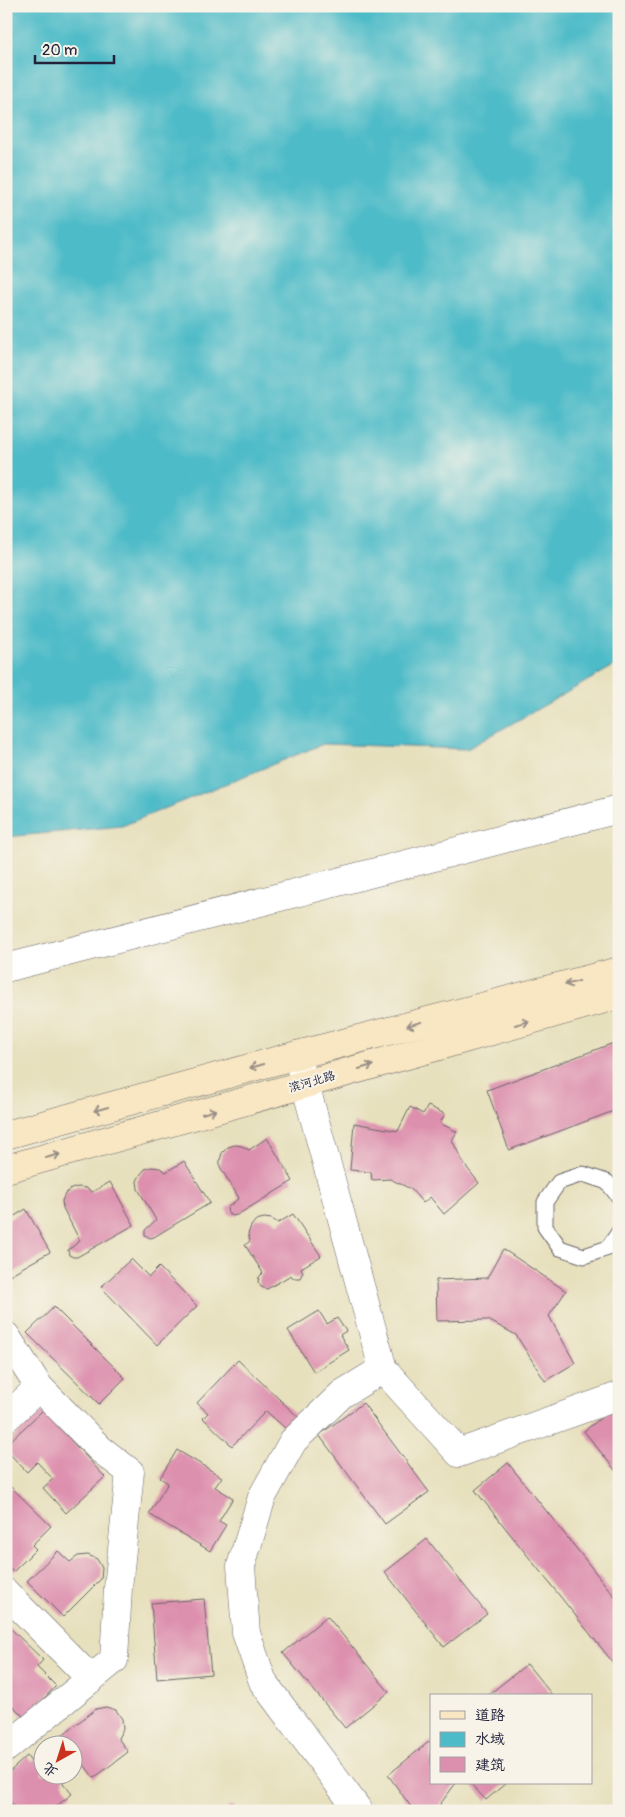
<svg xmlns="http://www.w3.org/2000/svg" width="625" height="1817" font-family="Pangolin,'LXGW WenKai TC',sans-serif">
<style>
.water{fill:#4ebbc8;stroke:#386e82}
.building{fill:#dd90ae}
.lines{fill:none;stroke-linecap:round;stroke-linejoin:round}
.lane-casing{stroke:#676468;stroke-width:17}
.street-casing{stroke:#676468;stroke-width:29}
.secondary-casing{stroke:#676468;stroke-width:29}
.lane{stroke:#fff;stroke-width:15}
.street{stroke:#fff;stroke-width:28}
.secondary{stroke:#f9e7c3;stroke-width:28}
.oneway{stroke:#988e86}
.labels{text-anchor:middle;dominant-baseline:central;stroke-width:4;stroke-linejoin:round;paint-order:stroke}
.street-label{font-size:12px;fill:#22223b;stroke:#f7f3e8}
</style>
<rect width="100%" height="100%" fill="#f7f3e8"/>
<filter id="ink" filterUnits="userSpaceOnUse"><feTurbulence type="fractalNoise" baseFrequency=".02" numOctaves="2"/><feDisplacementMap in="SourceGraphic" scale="10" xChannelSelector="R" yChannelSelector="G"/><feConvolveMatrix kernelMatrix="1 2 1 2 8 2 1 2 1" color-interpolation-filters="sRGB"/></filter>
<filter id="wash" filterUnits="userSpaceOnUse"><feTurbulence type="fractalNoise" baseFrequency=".0096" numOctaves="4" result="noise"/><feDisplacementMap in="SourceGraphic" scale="20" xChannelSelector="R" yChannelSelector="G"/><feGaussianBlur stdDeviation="1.12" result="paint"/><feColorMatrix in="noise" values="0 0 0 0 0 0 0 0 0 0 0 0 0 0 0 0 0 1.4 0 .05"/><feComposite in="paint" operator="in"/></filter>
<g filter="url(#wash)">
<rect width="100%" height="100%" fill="#e7e0bd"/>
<polygon class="water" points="6,6 619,6 619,665 612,667 467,749 323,744 122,826 6,837"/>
<g id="blocks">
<g class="building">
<polygon points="619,1041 619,1109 509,1150 487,1090"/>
<polygon points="428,1106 445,1114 440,1123 457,1132 452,1140 464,1164 479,1183 444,1214 430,1197 423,1203 411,1189 390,1179 372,1180 371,1172 350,1170 354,1123 398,1131 410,1107 423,1114"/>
<polygon points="267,1138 293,1181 237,1215 232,1216 228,1213 227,1208 239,1198 220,1167 220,1160 222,1153 228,1147 235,1145 242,1146 249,1150"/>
<polygon points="184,1161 210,1203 154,1237 150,1238 145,1235 145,1230 156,1220 138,1189 137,1181 140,1175 145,1169 152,1167 160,1168 166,1172"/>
<polygon points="110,1182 134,1225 77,1257 73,1257 69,1255 68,1250 80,1241 63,1208 62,1201 65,1194 71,1189 78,1187 86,1188 92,1192"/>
<polygon points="26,1209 50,1252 6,1277 6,1219 8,1220"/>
<polygon points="293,1214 321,1256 301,1268 303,1272 300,1278 293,1278 291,1275 267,1289 261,1287 258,1282 259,1277 263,1273 245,1245 250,1241 248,1234 251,1226 256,1220 264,1218 272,1219 278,1223"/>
<polygon points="503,1249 566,1291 549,1316 575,1363 545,1381 516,1335 488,1320 437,1321 436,1280 487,1278"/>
<polygon points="131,1259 149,1277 159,1267 197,1306 157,1345 101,1287"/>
<polygon points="54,1307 125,1378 99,1404 27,1333"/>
<polygon points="319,1311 327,1324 337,1318 346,1331 340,1335 349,1350 314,1372 288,1330"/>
<polygon points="238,1360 298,1417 286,1429 266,1411 232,1446 203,1418 208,1413 197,1403"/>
<polygon points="363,1403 429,1492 385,1524 319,1435"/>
<polygon points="619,1404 619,1475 584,1431"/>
<polygon points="43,1410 105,1477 66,1513 43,1488 53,1479 37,1462 27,1472 6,1450 6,1445"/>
<polygon points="177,1450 222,1477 215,1487 233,1498 219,1521 226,1525 210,1551 149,1514 168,1483 160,1478"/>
<polygon points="508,1463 619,1602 619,1670 475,1490"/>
<polygon points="6,1482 51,1526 32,1545 36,1549 13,1572 6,1565"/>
<polygon points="427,1539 487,1614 444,1647 385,1572"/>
<polygon points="58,1551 70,1562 78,1556 88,1555 97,1559 102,1568 101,1579 63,1617 27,1581"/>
<polygon points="204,1599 211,1674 157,1679 151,1603"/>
<polygon points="327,1616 389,1692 345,1728 283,1653"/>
<polygon points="6,1624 43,1660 37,1667 56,1686 25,1718 6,1699"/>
<polygon points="527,1664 553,1696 487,1696"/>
<polygon points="106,1707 116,1710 122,1719 123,1729 118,1738 128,1752 94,1778 72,1749 72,1744 69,1744 62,1735 96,1709"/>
<polygon points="431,1740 431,1783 456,1783 435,1811 414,1811 388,1775"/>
<polygon points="27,1756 31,1762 38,1757 42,1756 42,1774 65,1774 63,1783 72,1794 50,1811 19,1811 6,1797 6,1775"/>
<polygon points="470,1783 506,1783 486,1800"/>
<polygon points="231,1805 236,1811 225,1811"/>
</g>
</g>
</g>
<g filter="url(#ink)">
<use href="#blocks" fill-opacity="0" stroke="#676468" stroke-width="1"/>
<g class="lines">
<defs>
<polyline id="lane" points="619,1197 607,1182 583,1174 559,1182 545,1202 545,1227 560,1248 584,1256 608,1248 619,1232"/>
<g id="street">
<polyline points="6,968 619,809"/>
<polyline points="297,1055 383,1369 459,1453 619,1396"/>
<polyline points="6,1336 39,1387 100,1449 130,1472 118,1588 114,1660 6,1748"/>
<polyline points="6,1418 39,1387"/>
<polyline points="6,1593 91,1679"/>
<polyline points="359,1811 263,1682 246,1633 241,1566 262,1497 293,1441 342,1394 383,1369"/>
</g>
<g id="secondary">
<polyline points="6,1135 297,1055 619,971"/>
<polyline points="6,1169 619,995"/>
</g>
</defs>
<use href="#lane" class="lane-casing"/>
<use href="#street" class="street-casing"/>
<use href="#secondary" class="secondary-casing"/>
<use href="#lane" class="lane"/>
<use href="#street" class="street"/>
<use href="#secondary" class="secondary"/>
</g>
<defs><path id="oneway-shaft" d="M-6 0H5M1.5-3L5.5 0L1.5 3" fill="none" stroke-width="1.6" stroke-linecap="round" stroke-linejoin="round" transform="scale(1.25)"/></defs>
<g class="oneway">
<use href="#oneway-shaft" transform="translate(572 983) rotate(165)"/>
<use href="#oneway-shaft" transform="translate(522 1023) rotate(-16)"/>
<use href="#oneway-shaft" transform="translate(414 1024) rotate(165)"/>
<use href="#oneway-shaft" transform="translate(257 1066) rotate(164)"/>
<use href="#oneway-shaft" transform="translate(366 1067) rotate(-16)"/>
<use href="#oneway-shaft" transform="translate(101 1109) rotate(164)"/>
<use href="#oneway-shaft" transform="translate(209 1112) rotate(-16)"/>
<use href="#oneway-shaft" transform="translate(53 1156) rotate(-16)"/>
</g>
</g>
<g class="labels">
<g class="street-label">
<text transform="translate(312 1082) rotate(-16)">滨河北路</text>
</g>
</g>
<rect width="625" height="1817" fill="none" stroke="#f7f3e8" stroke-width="25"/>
<rect x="430" y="1694" width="162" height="90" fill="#f7f3e8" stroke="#a29fa3"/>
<rect x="440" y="1711" width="25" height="8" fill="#f9e7c3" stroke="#a29fa3"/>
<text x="475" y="1720" font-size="15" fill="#22223b">道路</text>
<rect x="440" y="1732" width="25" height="15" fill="#4ebbc8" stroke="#a29fa3"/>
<text x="475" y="1744" font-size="15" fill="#22223b">水域</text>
<rect x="440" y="1757" width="25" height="15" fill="#dd90ae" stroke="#a29fa3"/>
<text x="475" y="1770" font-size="15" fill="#22223b">建筑</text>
<g transform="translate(58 1760) rotate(219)"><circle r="24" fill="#f7f3e8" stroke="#a29fa3"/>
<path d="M0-4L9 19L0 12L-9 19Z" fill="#c8321e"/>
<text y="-8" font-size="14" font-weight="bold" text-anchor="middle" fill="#22223b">北</text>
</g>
<path d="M35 55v8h79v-8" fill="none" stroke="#22223b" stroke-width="2.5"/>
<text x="42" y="55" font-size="15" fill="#22223b" stroke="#f7f3e8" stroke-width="4" paint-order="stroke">20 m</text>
</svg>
